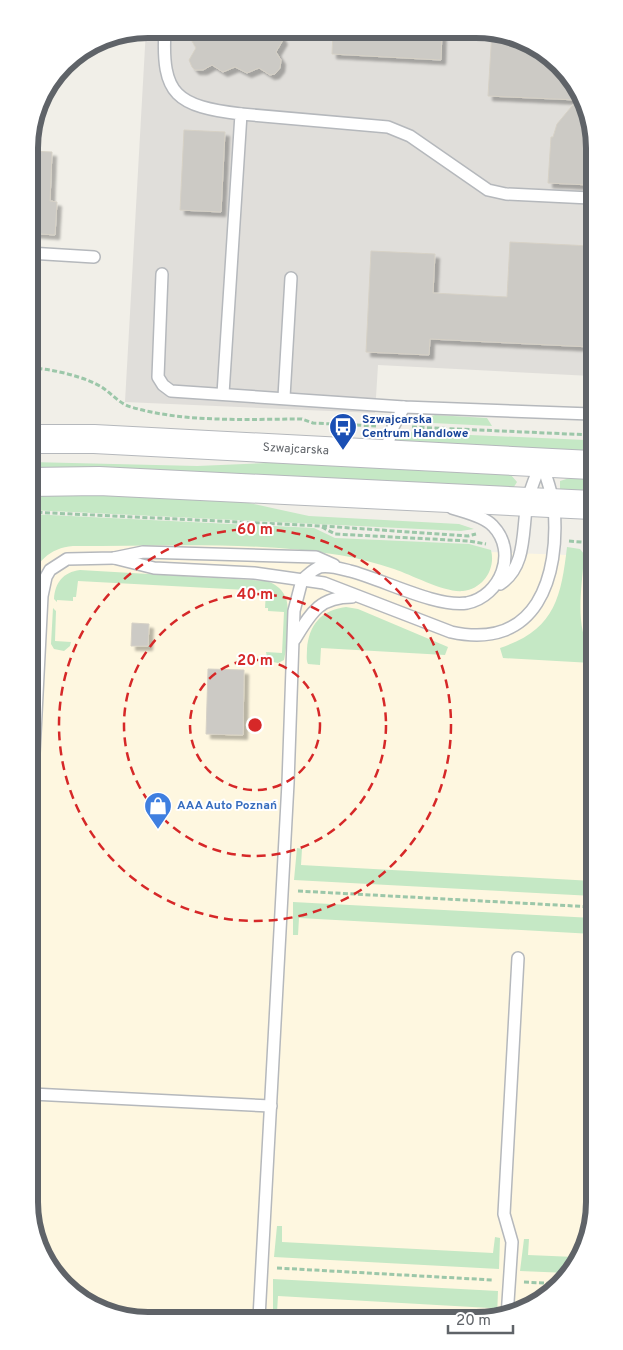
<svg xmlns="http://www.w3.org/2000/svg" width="623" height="1350" font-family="Overpass,sans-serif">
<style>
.commercial{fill:#fef7e0}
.industrial{fill:#e0deda}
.green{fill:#c5e8c5}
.building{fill:#cccac5;stroke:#d6d1c6;filter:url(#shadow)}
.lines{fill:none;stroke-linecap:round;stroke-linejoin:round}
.service-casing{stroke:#b5b8bc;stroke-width:14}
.tertiary-casing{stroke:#b5b8bc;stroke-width:30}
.path{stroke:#9cc7a9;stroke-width:3;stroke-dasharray:5 2.5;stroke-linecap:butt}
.service{stroke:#fff;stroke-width:11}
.tertiary{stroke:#fff;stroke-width:28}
.ring{fill:none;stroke:#d62828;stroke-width:2.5;stroke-dasharray:9 6}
.labels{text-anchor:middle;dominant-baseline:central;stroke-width:4;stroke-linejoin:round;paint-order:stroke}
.transit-label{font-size:12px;font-weight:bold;fill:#164399;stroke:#fff;text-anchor:start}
.street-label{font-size:12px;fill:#5f6368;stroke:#fff}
.shop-label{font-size:12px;font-weight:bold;fill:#366cbe;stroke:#fff;text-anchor:start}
.rim{fill:none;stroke:#5f6368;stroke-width:6}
.centre{fill:#d62828;stroke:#fff;stroke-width:2.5}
.ring-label{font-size:15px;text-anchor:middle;font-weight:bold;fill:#d62828;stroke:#fff;stroke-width:4;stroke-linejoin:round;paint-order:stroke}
</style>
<defs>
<filter id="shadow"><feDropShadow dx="4.5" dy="4.5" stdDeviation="1" flood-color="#0004"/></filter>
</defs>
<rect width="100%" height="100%" fill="#f1efe8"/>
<polygon class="commercial" points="41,535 592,556 594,1211 565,1281 507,1317 124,1319 69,1292 33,1234 30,546"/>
<polygon class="industrial" points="146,29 499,31 554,58 590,116 591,376 378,365 375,413 125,402"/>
<g class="green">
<polygon points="435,415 487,418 492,426 413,422"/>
<polygon points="403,432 586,440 589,444 588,454 397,442 395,440"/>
<polygon points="30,462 197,466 291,462 496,471 511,475 517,482 512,490 30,470"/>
<polygon points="576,476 587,476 586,494 560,490 560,481"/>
<polygon points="41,492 235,500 309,516 459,524 474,529 461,531 30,510 30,494"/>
<path d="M30,514L314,528L335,538L469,544L491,550C496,569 483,589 463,591C445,593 412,575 394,569C376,563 358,558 339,555C254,541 159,546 73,546C50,548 34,562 32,585Z"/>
<path d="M567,547L580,549L584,554C583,582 573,629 592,651V663L503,658L500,648C554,630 561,599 567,547Z"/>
<path d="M80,570L267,581C275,584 281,588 285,596C291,607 287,647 284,660L278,663C271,662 267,660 266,652L282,653L284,612L268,611V608H265L266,591L78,581L76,597H73V601L57,600V602L54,599C55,583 63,572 80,570Z"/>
<path d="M346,607L358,609L448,647L445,655L321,648L320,665L308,664C306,660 307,655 307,649C309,625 321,610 346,607Z"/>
<polygon points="53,608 56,611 55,641 71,642 70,646 64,651 54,649 51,644"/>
<polygon points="297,848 302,849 301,865 593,881 593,896 294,880"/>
<polygon points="293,902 593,918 593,934 299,918 298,935 293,935"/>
<polygon points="277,1226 282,1226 282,1242 493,1253 495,1237 500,1238 499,1269 274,1257"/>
<polygon points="524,1239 529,1239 528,1255 575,1257 568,1273 520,1271"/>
<polygon points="273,1279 498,1291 497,1317 490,1317 490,1308 278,1296 277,1312 273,1312"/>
</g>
<g class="building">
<polygon points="185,29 232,29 237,33 243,29 254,29 261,34 269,30 277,30 283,40 276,52 281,60 280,68 275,74 270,75 259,68 247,73 235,67 223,72 212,65 203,70 195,70 192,67 189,60 196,48"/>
<polygon points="333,30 442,31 441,60 332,54"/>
<polygon points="492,31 499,31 554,58 590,116 590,185 548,183 551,137 553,137 557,124 577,100 488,96"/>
<polygon points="184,130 225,132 221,212 180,210"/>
<polygon points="29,151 52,152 50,201 57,202 55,235 29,233"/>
<polygon points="510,242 591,246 591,347 430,339 429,355 366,352 371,251 435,254 433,293 507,297"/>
<polygon points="132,623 149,624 148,646 131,646"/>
<polygon points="208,669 244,670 243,735 206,734"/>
</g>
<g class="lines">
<defs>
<g id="service">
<path d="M165,29C161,96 177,106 241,114L223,394"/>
<polyline points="241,114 388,127 410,136 488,190 506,194 590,198"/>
<polyline points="29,253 94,257"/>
<polyline points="162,274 158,377 163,385 171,391 404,407 591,414"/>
<polyline points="284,397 291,278"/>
<polyline points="385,453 393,427 404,407"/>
<path d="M114,558L154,568L254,573L324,583L451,632C537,651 560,577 554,507C552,492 546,477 542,463"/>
<path d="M500,584C527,567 522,530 527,503C530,489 536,476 541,463"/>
<path d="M295,639C311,613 319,597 352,597"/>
<polyline points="31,812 42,596 46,577 50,570 67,559 114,558 143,552 316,557 334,565"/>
<polyline points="32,1094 271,1106"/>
<polyline points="507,1317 512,1242 504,1214 518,958"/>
<path d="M259,1318L288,783L294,611L302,580C307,576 313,569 320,567C329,565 342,569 350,571C382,579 437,608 467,603C501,596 518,552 493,526C484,516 464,512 452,508"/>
</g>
<g id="tertiary">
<path id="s1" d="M30,439H94L591,465"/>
<polyline points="30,482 99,481 592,505"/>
</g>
</defs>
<use href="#service" class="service-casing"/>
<use href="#tertiary" class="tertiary-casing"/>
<g class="path">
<path d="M30,368C49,368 87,377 103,388C112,394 120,404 131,407C185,423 247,419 302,419L313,423L376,426"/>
<polyline points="412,427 591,435"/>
<polyline points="30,512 322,526 468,536 476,534"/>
<polyline points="322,527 335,534 469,541 486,544"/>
<polyline points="569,541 592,543"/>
<polyline points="592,549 588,628 592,638"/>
<polyline points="298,891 593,907"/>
<polyline points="277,1268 493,1280"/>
<polyline points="524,1282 561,1284"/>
</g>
<use href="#service" class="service"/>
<use href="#tertiary" class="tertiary"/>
</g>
<g class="ring">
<circle cx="255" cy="725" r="65"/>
<circle cx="255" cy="725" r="131"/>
<circle cx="255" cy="725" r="196"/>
</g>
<defs>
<symbol id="bus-pin" viewBox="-11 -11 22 30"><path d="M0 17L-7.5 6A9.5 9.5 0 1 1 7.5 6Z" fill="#1a4fb4" stroke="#fff"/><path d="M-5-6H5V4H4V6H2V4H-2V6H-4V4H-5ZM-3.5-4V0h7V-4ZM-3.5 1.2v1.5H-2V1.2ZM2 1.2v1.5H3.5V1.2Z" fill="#fff"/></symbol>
<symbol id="shop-pin" viewBox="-11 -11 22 30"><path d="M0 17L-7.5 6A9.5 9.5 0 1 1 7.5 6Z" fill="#3f7fe0" stroke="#fff"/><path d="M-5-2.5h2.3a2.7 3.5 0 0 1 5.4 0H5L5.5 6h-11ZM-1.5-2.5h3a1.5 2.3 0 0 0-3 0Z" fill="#fff"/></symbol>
</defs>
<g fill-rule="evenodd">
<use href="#bus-pin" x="327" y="411" width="32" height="43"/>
<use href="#shop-pin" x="142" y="790" width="32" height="43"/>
</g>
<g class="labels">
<g class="transit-label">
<text x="362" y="420">Szwajcarska<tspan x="362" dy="14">Centrum Handlowe</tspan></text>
</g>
<g class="street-label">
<text stroke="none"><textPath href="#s1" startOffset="266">Szwajcarska</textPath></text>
</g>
<g class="shop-label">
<text x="177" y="806">AAA Auto Poznań</text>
</g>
</g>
<path d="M0 0H623V1350H0ZM148 38H476A110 110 0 0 1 586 148V1202A110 110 0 0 1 476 1312H148A110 110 0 0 1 38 1202V148A110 110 0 0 1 148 38Z" fill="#fff" fill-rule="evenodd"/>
<path class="rim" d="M148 38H476A110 110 0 0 1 586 148V1202A110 110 0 0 1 476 1312H148A110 110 0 0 1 38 1202V148A110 110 0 0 1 148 38Z"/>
<circle cx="255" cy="725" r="8" class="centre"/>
<g class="ring-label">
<text x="255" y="534">60 m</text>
<text x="255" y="599">40 m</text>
<text x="255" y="665">20 m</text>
</g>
<path d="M448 1325v8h65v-8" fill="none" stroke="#5f6368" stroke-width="2.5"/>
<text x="456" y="1325" font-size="15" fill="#5f6368" stroke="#ffffff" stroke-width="4" paint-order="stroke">20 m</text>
</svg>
